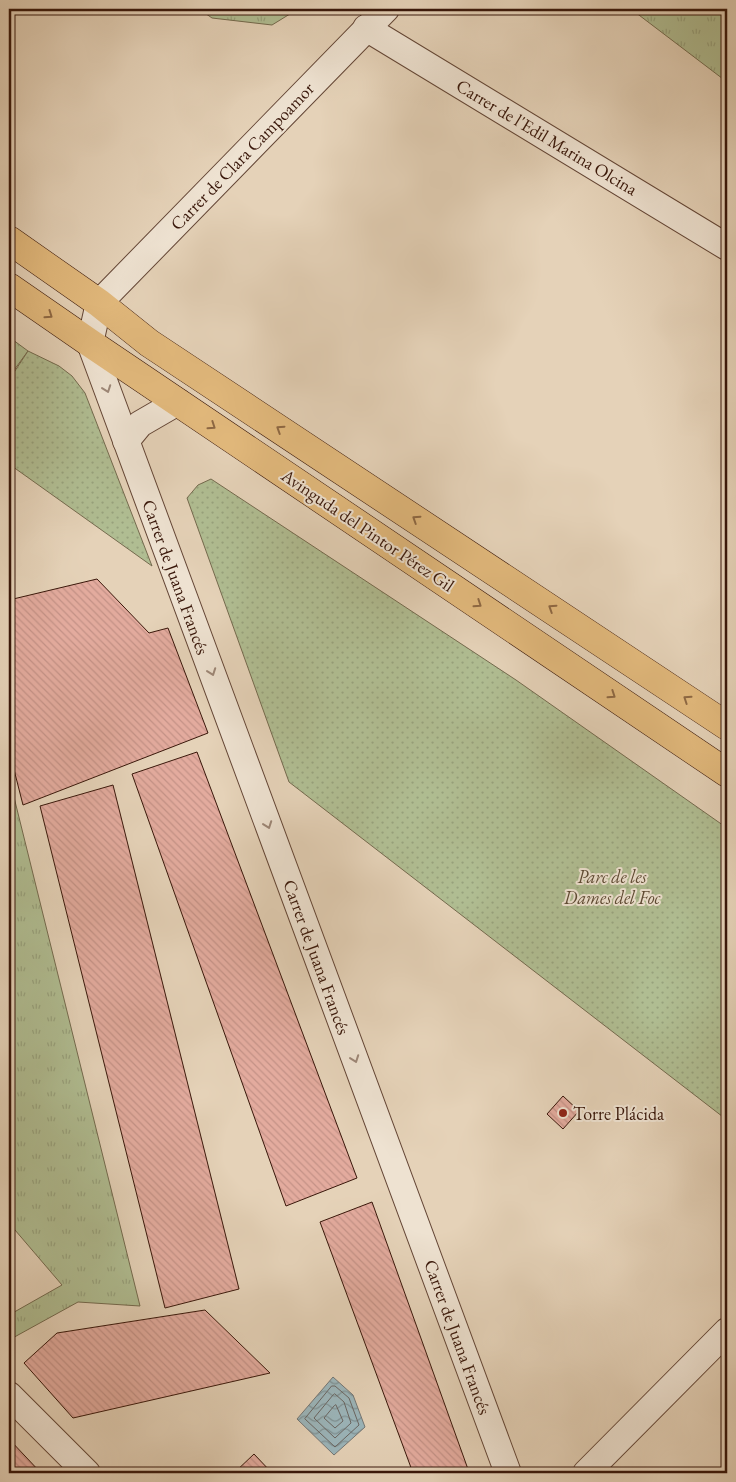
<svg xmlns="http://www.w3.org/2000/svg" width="736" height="1482" font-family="'EB Garamond',serif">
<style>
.grass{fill:url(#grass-tufts);stroke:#746a4e}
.park{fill:url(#park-dots);stroke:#746a4e}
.water{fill:url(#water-waves);stroke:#747674}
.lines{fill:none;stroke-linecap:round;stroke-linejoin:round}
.shore{stroke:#6a6662;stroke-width:1}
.building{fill:url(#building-back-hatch);stroke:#39170a}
.minor-casing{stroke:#644636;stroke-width:28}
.major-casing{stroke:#39170a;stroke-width:29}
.minor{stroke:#eee2d1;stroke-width:26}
.major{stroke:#e2b97c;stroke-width:28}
.oneway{stroke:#8e6843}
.oneway2{stroke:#9d8777}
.poi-dot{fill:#8f2418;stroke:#eee2d1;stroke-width:2}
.labels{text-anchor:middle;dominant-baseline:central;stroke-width:4;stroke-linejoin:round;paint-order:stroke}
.street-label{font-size:18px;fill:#39170a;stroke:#eee2d1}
.park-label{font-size:18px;font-style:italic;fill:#5d4933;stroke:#eee2d1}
.poi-label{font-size:18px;fill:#39170a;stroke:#eee2d1;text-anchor:start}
</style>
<defs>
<pattern id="grass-tufts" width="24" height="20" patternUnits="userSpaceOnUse" patternTransform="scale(1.25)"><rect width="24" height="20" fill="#b0bd92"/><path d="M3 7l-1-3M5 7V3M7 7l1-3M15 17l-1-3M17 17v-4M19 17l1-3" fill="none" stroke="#98a27d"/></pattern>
<pattern id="park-dots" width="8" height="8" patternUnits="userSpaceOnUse" patternTransform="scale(1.25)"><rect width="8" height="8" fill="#b0bd92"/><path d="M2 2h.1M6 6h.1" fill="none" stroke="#98a27d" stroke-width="1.8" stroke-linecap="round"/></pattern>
<pattern id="water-waves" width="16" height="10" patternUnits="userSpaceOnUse" patternTransform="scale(1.25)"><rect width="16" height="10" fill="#9bb5ba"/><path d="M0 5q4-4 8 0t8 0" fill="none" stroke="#7f9295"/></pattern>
<pattern id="building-back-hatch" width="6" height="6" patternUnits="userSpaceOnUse" patternTransform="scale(1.25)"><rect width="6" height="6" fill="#e3ab9e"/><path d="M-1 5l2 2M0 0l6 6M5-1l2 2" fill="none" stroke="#c49287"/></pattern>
</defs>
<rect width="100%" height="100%" fill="#e5d2b8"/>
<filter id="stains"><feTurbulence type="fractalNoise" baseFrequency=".004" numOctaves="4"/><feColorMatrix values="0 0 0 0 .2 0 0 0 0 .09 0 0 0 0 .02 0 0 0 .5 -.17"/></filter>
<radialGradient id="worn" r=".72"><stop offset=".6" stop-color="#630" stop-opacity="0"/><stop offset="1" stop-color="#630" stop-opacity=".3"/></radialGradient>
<g class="grass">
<polygon points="199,9 298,9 272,25 212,18"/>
<polygon points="631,9 727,9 727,82"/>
<polygon points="9,337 28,351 9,377"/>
<polygon points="9,777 140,1306 78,1302 9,1340 9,1315 62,1285 9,1223"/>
</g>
<g class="park">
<polygon points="28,351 59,366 72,376 85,393 152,566 9,464 9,380"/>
<polygon points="211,479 516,680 727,828 727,1120 289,782 187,498 198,485"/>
</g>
<polygon class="water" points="333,1377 353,1395 365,1427 334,1455 297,1419"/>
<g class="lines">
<g class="shore">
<polygon points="332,1386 335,1386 349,1398 359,1425 335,1447 305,1419"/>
<polygon points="335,1394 344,1402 351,1423 335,1438 314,1418 333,1395"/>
<polygon points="336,1405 343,1421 335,1428 324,1418 334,1406"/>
</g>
</g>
<g class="building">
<polygon points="97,579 149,633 168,628 208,733 23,805 9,750 9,600"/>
<polygon points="197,752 357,1178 286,1206 132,774"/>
<polygon points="113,785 239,1289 165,1308 40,806"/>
<polygon points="563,1096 579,1111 563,1129 547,1114"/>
<polygon points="372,1202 469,1472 466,1473 413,1473 320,1222"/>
<polygon points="205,1310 270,1373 73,1418 24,1363 57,1333"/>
<polygon points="9,1439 41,1473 9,1473"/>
<polygon points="254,1454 272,1473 234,1473"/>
</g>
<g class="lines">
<defs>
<g id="minor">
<polyline points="386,9 99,303 90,343 508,1473"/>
<polyline points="366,28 727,247"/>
<polyline points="126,441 140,424 178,402"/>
<polyline points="9,1395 87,1473"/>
<polyline points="586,1473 727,1331"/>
</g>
<g id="major">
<polyline points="9,240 99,303 149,343 727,726"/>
<polyline points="9,287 90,343 727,773"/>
</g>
</defs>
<use href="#minor" class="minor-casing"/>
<use href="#major" class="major-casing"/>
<use href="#minor" class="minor"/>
<use href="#major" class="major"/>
</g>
<defs><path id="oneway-chevron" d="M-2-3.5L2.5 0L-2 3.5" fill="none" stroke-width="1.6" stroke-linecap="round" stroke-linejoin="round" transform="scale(1.25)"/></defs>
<g class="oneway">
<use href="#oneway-chevron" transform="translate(49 315) rotate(35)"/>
<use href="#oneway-chevron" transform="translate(212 426) rotate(34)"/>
<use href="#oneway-chevron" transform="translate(280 429) rotate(-147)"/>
<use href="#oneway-chevron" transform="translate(416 519) rotate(-147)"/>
<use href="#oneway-chevron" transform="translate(478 604) rotate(34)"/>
<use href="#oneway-chevron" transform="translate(552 608) rotate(-147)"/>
<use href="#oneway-chevron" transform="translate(612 695) rotate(34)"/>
<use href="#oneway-chevron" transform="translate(687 699) rotate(-146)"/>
</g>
<g class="oneway2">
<use href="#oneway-chevron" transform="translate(107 389) rotate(70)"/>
<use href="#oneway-chevron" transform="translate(212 672) rotate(70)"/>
<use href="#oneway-chevron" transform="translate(268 825) rotate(70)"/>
<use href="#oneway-chevron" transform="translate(355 1059) rotate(70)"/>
</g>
<circle class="poi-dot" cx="563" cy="1113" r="5"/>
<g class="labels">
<g class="street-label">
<text transform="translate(547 137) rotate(31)">Carrer de l'Edil Marina Olcina</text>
<text transform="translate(242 156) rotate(-46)">Carrer de Clara Campoamor</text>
<text transform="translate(368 530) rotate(34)">Avinguda del Pintor Pérez Gil</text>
<text transform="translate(176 577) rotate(70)">Carrer de Juana Francés</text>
<text transform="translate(317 957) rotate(70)">Carrer de Juana Francés</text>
<text transform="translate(458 1337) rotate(70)">Carrer de Juana Francés</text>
</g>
<g class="park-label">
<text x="612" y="876">Parc de les<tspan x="612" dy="21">Dames del Foc</tspan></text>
</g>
<g class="poi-label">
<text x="573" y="1113">Torre Plácida</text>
</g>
</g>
<rect width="736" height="1482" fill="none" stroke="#e5d2b8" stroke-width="30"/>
<rect x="10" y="10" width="716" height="1462" fill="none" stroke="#39170a" stroke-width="2.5"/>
<rect x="15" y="15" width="706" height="1452" fill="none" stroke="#39170a"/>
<rect width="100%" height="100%" filter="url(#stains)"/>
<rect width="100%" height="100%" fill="url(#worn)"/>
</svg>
